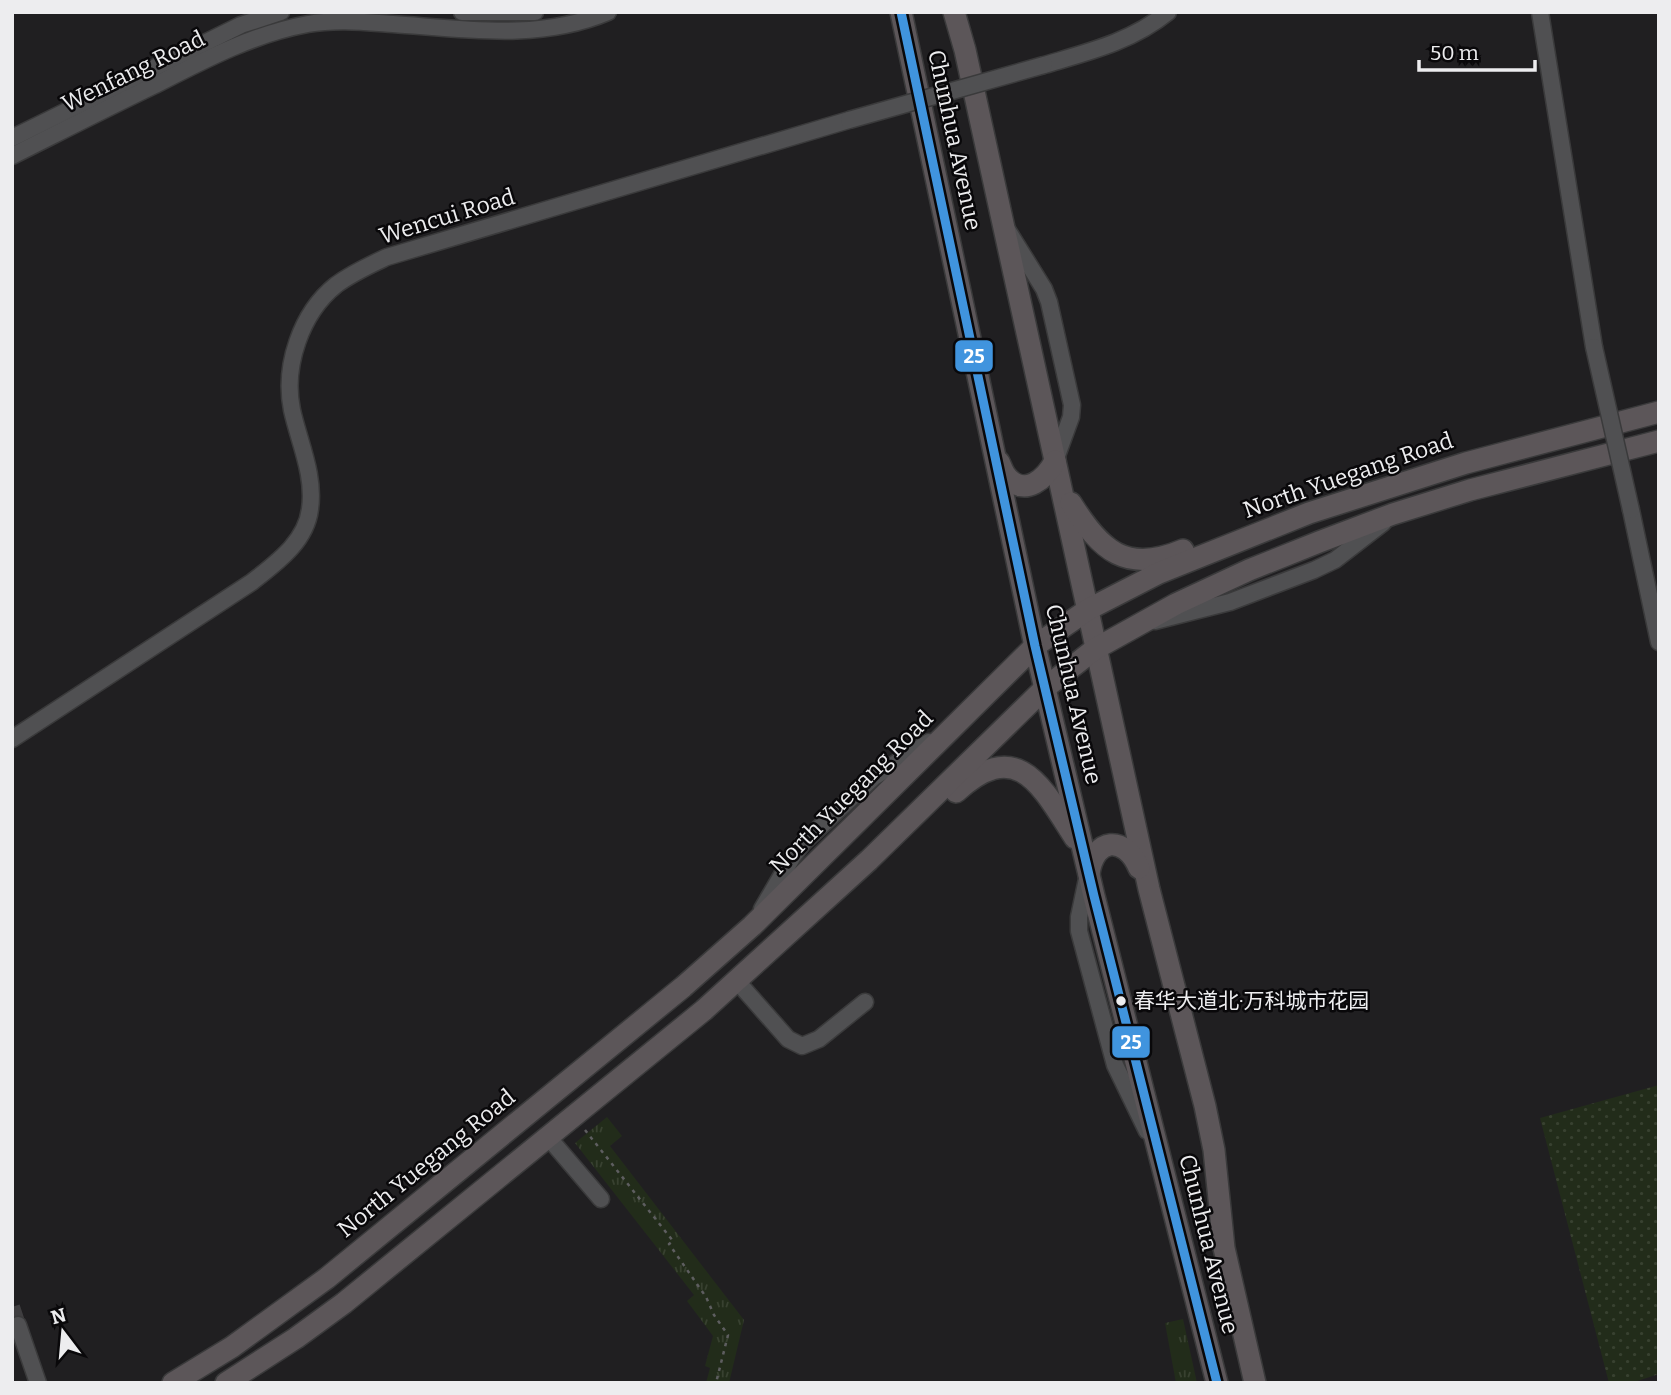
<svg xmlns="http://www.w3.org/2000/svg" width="1671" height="1395" font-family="Bitter,'Noto Sans SC',serif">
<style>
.grass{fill:url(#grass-dots)}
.park{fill:url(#park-tufts)}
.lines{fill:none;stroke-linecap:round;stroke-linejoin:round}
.minor-tunnel{stroke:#3f3e40;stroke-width:16;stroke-dasharray:16 8;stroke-linecap:butt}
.minor-casing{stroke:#3a3a3b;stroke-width:19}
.major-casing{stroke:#3a3a3b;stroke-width:24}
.path{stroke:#5e5e60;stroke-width:2.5;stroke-dasharray:3.5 5;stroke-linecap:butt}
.minor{stroke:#505052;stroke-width:16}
.major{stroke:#5c5659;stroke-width:21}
.minor-bridge-casing{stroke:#3a3a3b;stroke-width:19;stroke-linecap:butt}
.minor-bridge{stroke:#505052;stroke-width:16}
.bus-1-casing{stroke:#09080a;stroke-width:14}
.bus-1{stroke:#4094de;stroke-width:9}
.bus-dot{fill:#ededef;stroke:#09080a;stroke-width:2.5}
.labels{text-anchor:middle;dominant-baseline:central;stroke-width:5;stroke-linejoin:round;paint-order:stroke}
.bus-label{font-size:21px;fill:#ededef;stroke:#09080a;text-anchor:start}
.street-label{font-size:23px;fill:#ededef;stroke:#09080a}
.line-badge{stroke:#09080a;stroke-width:2.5}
.badge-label{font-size:19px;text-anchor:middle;font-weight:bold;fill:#fff}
</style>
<defs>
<pattern id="grass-dots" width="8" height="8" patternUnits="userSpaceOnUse" patternTransform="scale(1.75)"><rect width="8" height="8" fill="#222c1a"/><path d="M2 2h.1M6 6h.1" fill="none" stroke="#384130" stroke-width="1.8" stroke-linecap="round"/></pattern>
<pattern id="park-tufts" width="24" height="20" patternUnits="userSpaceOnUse" patternTransform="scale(1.75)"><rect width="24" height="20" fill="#222c1a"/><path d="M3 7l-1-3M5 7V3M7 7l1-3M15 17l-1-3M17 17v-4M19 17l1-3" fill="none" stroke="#384130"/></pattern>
</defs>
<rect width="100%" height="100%" fill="#201f21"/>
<polygon class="grass" points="1659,1085 1659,1374 1631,1383 1609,1383 1540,1118"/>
<g class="park">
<polygon points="607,1117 622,1136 610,1146 744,1320 729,1383 706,1383 710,1368 705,1366 713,1336 687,1301 694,1295 575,1143"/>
<polygon points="1183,1319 1197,1383 1176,1383 1165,1323"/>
</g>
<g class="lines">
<polyline class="minor-tunnel" points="12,1307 18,1325"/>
<defs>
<g id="minor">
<polyline points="462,12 535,12"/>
<polyline points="1540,12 1594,347"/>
<path d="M1044,65C1088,52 1131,42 1168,12"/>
<polyline points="12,138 241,25 281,12"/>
<path d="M12,156C60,132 107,108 155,85C204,60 253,34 308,24C336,19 364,22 393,24C464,29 540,41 608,12"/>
<polyline points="1008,231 1044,289 1049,302 1072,405 1071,417 1055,461"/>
<polyline points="1631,510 1659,642"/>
<polyline points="1155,621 1230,602 1314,570 1335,560 1383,523"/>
<path d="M12,739L252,582C276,563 306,542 310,509C315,475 299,442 292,410C283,366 301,313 336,285C352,273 370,265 387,257L849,120"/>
<polyline points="1087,879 1079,917 1079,931 1115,1065 1147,1131"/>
<polyline points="762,909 793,856 804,842 874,777 929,742"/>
<polyline points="736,980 788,1039 802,1046 819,1039 865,1002"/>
<polyline points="548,1137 601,1199"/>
<polyline points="18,1325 38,1383"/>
</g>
<g id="major">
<polyline points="901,12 1035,646 1094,896 1217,1383"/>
<polyline points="954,12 965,50 1149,889 1205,1106 1214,1150 1224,1248 1255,1383"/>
<path d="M999,462C1001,466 1003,473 1007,477C1025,498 1046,478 1055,461"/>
<path d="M1071,503C1101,551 1126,574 1183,550"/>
<path d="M956,792C1018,735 1042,787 1075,838"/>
<path d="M1089,874C1094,837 1125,835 1139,868"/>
<polyline points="173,1383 232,1347 327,1278 683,987 752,926 1035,646 1089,609 1159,573 1309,513 1466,463 1659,412"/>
<polyline points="226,1383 296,1338 344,1303 704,1010 869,860 1045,688 1095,649 1176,604 1249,570 1319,542 1393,514 1470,490 1659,441"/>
</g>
</defs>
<use href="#minor" class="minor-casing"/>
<use href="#major" class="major-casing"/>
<polyline class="path" points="585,1130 673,1241 669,1244 706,1297 714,1315 728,1335 716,1383"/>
<use href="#minor" class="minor"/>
<use href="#major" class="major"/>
<defs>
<g id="minor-bridge">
<polyline points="849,120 1044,65"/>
<polyline points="1594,347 1631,510"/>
</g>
</defs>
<use href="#minor-bridge" class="minor-bridge-casing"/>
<use href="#minor-bridge" class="minor-bridge"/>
<defs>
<polyline id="bus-1" points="901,12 1035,646 1094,896 1217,1383"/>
</defs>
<use href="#bus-1" class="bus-1-casing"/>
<use href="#bus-1" class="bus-1"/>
</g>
<circle class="bus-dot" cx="1121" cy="1001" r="6"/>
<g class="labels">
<g class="bus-label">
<text x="1134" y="1001">春华大道北·万科城市花园</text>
</g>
<g class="street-label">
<text transform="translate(133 71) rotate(-26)">Wenfang Road</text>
<text transform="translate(955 140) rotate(78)">Chunhua Avenue</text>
<text transform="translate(447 216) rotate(-17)">Wencui Road</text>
<text transform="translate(1348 475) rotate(-19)">North Yuegang Road</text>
<text transform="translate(1074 694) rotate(77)">Chunhua Avenue</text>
<text transform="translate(851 792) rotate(-45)">North Yuegang Road</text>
<text transform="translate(426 1163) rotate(-39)">North Yuegang Road</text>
<text transform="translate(1209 1244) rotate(76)">Chunhua Avenue</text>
</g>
</g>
<g class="line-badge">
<rect x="954" y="339" width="40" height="34" rx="7" fill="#4094de"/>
<rect x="1111" y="1025" width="40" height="34" rx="7" fill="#4094de"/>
</g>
<g class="badge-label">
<text x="974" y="363">25</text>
<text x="1131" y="1049">25</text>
</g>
<rect width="1671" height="1395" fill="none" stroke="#ededef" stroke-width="28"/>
<g transform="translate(63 1332) rotate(344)" stroke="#09080a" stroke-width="5" paint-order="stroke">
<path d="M0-5L12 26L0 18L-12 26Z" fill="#ededef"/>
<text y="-10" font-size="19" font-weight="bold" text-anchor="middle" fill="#ededef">N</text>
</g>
<path d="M1419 60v10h116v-10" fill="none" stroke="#ededef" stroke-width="3.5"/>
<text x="1430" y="60" font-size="21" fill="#ededef" stroke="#09080a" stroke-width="5" paint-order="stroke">50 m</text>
</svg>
